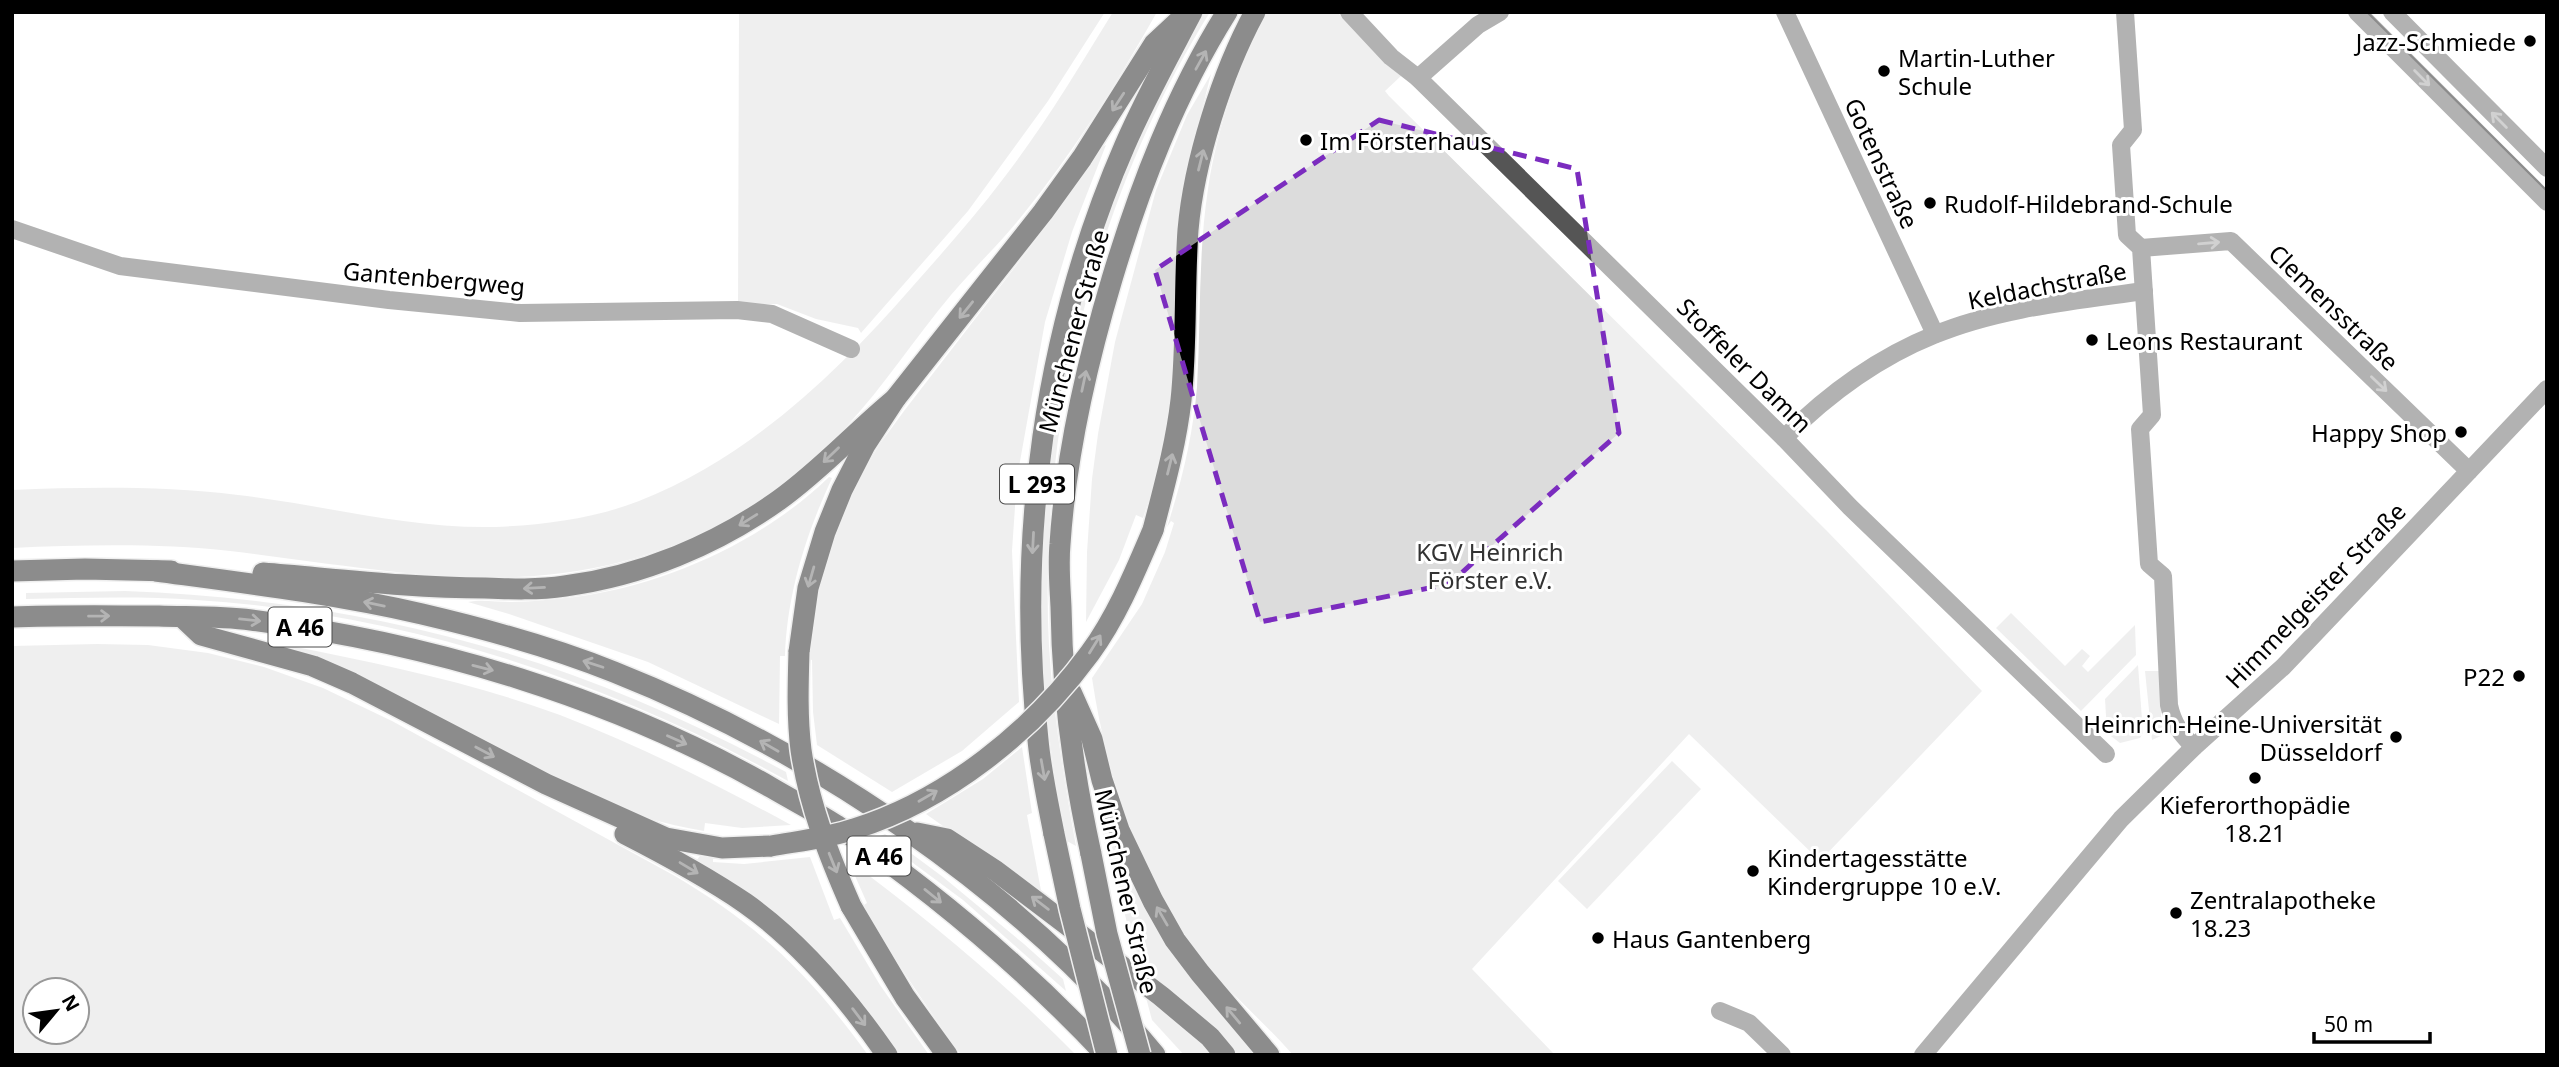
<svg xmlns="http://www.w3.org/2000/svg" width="2559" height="1067" font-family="'Noto Sans',sans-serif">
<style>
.green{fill:#dcdcdc;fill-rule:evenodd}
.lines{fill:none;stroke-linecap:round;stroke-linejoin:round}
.highway-casing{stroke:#dbdbdb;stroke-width:24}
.minor{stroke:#555;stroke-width:18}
.highway{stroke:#000;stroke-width:21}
.tram{stroke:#000;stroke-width:2}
.highway-bridge-casing{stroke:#dbdbdb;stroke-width:24;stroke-linecap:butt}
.highway-bridge{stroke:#000;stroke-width:21}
.oneway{stroke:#595959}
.oneway2{stroke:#999}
.marked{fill:none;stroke:#7b2cbf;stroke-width:5;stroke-dasharray:14 9;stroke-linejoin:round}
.poi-dot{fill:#000;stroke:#fff;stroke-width:2.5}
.labels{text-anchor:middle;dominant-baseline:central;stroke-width:6;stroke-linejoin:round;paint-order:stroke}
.shield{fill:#fff;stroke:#4c4c4c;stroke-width:2}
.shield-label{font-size:23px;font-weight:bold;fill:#000}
.poi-label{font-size:24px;fill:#000;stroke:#fff;text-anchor:start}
.street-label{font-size:24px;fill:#000;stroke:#fff}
.park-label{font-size:24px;fill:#333;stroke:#fff}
</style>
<rect width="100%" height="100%" fill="#fff"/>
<g class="green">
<polygon points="739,12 1105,12 1048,101 968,211 861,333 858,328 816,319 777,304 738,304"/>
<path d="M1113,12H1157C1117,83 1073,153 1021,217C999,244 974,268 951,295C915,338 884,386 846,427C757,521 646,572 516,577C420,580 325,562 230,551C158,543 84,545 12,548V490C87,487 163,486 238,495C324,505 409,529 495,527C543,525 593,519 639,501C749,458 837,373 913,286C944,251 975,216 1003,179C1044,126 1078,69 1113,12Z"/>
<path d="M1205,12H1210C1094,199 1038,427 1049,646C1053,713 1064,780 1076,846L1065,840C1053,771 1043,701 1042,630C1037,414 1095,197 1205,12Z"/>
<path d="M1266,12H1337L1401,76L1385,91L1389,96L1826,530L1982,691L1820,861L1689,734L1472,969L1555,1055H1293C1266,1024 1234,997 1208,967C1143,891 1106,774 1092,678L1142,604L1165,552L1174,523L1171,521L1167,527C1182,481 1193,435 1197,387C1201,321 1198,254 1208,189C1217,127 1239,68 1266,12Z"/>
<polygon points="1211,74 1186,172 1180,206 1173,364 1167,425 1153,487 1143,518 1136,515 1119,560 1086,622 1087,552 1092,479 1098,434 1115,342 1156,190 1187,115"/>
<polygon points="1106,145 1072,232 1045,322 1017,478 1012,551 1019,702 962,751 892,792 817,745 813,712 812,660 808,659 815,602 822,571 847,504 859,480 879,445 904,411 1049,223 1102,147"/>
<path d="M829,477L832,478C806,534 787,594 785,656H780L779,724L648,662L509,614L468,602C481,599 497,602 511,602C532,602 554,599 575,597C666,585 763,541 829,477Z"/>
<path d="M125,591C368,600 572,656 786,772L788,781C605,680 405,613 196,600C139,596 83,598 26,599V593Z"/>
<polygon points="2011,613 2065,666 2082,649 2090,656 2082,666 2088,672 2135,625 2136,655 2081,711 1996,628"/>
<path d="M97,644L148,645L208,653L264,667L323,688L392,721L675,876C761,927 809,974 868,1055H12V646ZM35,990H77V1032H35Z"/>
<path d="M291,646C382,664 473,683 560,715C640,746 716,784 791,825L742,828L705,823L704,831C664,824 629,814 593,797L376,683L321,659L289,648Z"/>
<polygon points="2138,665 2143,733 2140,738 2120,743 2107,733 2105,699"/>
<polygon points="2145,671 2161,671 2161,716 2167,733 2152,740"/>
<polygon points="1022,747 1032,813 1027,815 1042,896 926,814 983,779"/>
<polygon points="1672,761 1701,789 1587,909 1558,881"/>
<path d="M1097,799C1112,836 1126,873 1146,908C1177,961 1215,1008 1255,1055H1236L1137,965L1112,860L1108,859L1096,801Z"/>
<polygon points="885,834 943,877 1024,944 1063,979 1066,991 963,900 878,837"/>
<polygon points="700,856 722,858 713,859 713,862 744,864 810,857 834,920 840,918 880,985 929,1055 894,1055 696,861"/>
<path d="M848,860C929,920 1005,983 1076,1055H961C926,1006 893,958 864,905L867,903Z"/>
<polygon points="1144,990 1214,1055 1184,1055 1152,1020"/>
</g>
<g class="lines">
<defs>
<g id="highway">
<path d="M1153,530C1164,487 1176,444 1181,400C1187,344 1184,286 1188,230C1194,161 1222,73 1255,12"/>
<polyline points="12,571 85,569 171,571"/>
<path d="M156,571C245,583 335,594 422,614C486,629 552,647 614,672C813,751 1018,889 1155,1055"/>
<path d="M263,573C337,579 411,588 485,588C511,589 538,590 565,586C641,576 716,545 779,500C821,470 856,431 895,399"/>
<path d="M12,617C61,615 110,616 159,616C190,617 221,616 251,620C432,643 614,698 772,788C794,801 816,812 836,825C934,892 1025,969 1106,1055"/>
<polyline points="182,617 201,635 313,666 352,683 546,784 666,838 722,848 771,846"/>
<polyline points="799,652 808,588 825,532 842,490 865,445 895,399 1043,212 1082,158 1154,44 1183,17"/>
<polyline points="1071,692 1092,739 1102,780 1119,830 1153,901 1175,940 1200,973 1269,1055"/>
<polyline points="917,833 947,839 996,871 1161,996 1210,1037 1225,1055"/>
<path d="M625,834C666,855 707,877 745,903C802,943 848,999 887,1055"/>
<path d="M1054,834C1048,803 1041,772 1038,740C1016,539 1044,331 1125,145C1145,99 1169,56 1192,12"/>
<path d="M1091,854C1073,772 1062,691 1061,607C1060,586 1058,565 1060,544C1066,453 1086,366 1112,279C1140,186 1175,95 1227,12"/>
<polyline points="851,906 905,997 947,1055"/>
</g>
</defs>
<use href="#highway" class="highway-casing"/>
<g class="minor">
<polyline points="1349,12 1391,57 1418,78 1784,438 1850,507 2106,754"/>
<polyline points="1785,12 1935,334"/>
<path d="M2125,12L2133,130L2121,145L2127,235L2141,248L2152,415L2140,429L2149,564L2163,576L2169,705C2173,724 2181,734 2194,747"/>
<polyline points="2357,12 2547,202"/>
<polyline points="2392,12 2547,168"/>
<polyline points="1418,78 1478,25 1500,12"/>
<polyline points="12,229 120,266 389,300 520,313 737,310 772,314 851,349"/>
<polyline points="2141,248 2231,241 2469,471"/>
<path d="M1784,438C1827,395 1877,358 1934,335C1999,308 2074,301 2144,291"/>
<polyline points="1720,1011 1749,1023 1782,1055"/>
<polyline points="1923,1055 2121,819 2194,747 2283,667 2547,389"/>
</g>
<use href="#highway" class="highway"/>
<polyline class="tram" points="2367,12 2547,191"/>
<defs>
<g id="highway-bridge">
<path d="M799,652C798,685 797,718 801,750C809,805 829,856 851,906"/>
<polyline points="1054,834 1070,909 1107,1055"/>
<path d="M771,846C799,841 828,838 854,829C947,800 1033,731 1090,653C1117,616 1135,572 1153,530"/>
<polyline points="1091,854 1107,934 1140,1055"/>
</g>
</defs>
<use href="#highway-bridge" class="highway-bridge-casing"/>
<use href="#highway-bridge" class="highway-bridge"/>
</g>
<defs><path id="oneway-shaft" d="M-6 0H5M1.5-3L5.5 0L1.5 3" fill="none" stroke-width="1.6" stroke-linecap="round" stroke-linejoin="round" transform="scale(1.75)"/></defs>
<g class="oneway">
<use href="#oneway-shaft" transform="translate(1201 60) rotate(-61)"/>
<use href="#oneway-shaft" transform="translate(1118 102) rotate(123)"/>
<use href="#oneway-shaft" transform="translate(1201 160) rotate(-76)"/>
<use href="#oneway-shaft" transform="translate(966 310) rotate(129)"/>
<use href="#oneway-shaft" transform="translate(1084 381) rotate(-78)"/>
<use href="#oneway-shaft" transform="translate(831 455) rotate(136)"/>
<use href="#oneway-shaft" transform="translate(1170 464) rotate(-76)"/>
<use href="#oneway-shaft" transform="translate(748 520) rotate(148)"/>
<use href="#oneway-shaft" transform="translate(1033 543) rotate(93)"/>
<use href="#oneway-shaft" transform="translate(811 577) rotate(106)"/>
<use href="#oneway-shaft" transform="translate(534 588) rotate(177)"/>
<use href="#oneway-shaft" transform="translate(374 604) rotate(-168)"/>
<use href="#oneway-shaft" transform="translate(99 616) rotate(-1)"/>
<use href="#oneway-shaft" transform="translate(250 620) rotate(6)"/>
<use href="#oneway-shaft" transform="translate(1095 644) rotate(-58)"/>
<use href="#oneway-shaft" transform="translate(593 664) rotate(-162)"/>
<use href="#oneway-shaft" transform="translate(483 668) rotate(14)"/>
<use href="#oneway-shaft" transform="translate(677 740) rotate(24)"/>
<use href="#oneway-shaft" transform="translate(769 746) rotate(-150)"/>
<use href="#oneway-shaft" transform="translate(485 752) rotate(28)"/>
<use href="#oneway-shaft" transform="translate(1043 770) rotate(80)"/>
<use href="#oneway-shaft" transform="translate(928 796) rotate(-30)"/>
<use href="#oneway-shaft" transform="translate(833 863) rotate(68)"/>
<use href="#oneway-shaft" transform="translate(689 868) rotate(31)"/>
<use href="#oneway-shaft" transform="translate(933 896) rotate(39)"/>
<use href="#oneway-shaft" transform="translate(1040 903) rotate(-143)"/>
<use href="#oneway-shaft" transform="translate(1162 916) rotate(-120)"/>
<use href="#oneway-shaft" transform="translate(1233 1015) rotate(-130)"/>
<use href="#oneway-shaft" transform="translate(859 1017) rotate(53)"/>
</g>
<g class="oneway2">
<use href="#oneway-shaft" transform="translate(2422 78) rotate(45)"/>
<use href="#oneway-shaft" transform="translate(2499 120) rotate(-135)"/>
<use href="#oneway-shaft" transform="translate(2209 243) rotate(-5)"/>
<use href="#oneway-shaft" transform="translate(2379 384) rotate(44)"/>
</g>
<path d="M0 0H2559V1067H0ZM1379,120L1577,169L1619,433L1449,584L1260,622L1155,270Z" fill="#fff" fill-opacity=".55" fill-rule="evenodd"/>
<path class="marked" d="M1379,120L1577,169L1619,433L1449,584L1260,622L1155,270Z"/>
<g class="poi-dot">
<circle cx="2530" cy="41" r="7"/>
<circle cx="1884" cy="71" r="7"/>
<circle cx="1306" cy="140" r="7"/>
<circle cx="1930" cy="203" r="7"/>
<circle cx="2092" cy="340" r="7"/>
<circle cx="2461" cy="432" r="7"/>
<circle cx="2519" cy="676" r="7"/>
<circle cx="2396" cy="737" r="7"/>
<circle cx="2255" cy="778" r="7"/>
<circle cx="1753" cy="871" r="7"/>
<circle cx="2176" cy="913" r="7"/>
<circle cx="1598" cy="938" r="7"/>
</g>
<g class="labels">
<g class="shield">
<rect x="1000" y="464.5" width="74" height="39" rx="5"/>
<rect x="268.5" y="607.5" width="63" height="39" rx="5"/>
<rect x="847.5" y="836.5" width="63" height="39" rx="5"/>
</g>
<g class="shield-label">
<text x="1037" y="484">L 293</text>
<text x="300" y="627">A 46</text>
<text x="879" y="856">A 46</text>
</g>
<g class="poi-label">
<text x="2516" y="41" text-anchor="end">Jazz-Schmiede</text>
<text x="1898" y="57">Martin-Luther<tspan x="1898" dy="28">Schule</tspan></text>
<text x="1320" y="140">Im Försterhaus</text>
<text x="1944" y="203">Rudolf-Hildebrand-Schule</text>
<text x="2106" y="340">Leons Restaurant</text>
<text x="2447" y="432" text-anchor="end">Happy Shop</text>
<text x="2505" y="676" text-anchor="end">P22</text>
<text x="2382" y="723" text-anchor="end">Heinrich-Heine-Universität<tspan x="2382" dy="28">Düsseldorf</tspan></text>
<text x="2255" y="804" text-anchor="middle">Kieferorthopädie<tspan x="2255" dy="28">18.21</tspan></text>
<text x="1767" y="857">Kindertagesstätte<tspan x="1767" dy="28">Kindergruppe 10 e.V.</tspan></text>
<text x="2190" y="899">Zentralapotheke<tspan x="2190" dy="28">18.23</tspan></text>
<text x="1612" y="938">Haus Gantenberg</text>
</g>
<g class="street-label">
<text transform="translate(1882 163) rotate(65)">Gotenstraße</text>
<text transform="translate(434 278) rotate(5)">Gantenbergweg</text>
<text transform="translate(2047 285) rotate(-11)">Keldachstraße</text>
<text transform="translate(2334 307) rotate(44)">Clemensstraße</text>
<text transform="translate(1073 331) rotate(-75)">Münchener Straße</text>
<text transform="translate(1745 365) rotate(45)">Stoffeler Damm</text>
<text transform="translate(2315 595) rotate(-46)">Himmelgeister Straße</text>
<text transform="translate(1127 891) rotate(77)">Münchener Straße</text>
</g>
<g class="park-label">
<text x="1490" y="551">KGV Heinrich<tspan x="1490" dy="28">Förster e.V.</tspan></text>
</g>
</g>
<rect width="2559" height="1067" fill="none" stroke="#000000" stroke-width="28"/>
<g transform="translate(56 1011) rotate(61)"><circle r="33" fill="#ffffff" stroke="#999999" stroke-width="2"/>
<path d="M0-5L12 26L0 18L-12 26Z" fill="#000000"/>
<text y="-10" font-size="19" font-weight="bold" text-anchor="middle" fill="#000000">N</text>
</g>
<path d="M2314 1032v10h116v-10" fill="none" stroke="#000000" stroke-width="3.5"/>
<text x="2324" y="1032" font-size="21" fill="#000000" stroke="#ffffff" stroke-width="5" paint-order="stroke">50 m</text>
</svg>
